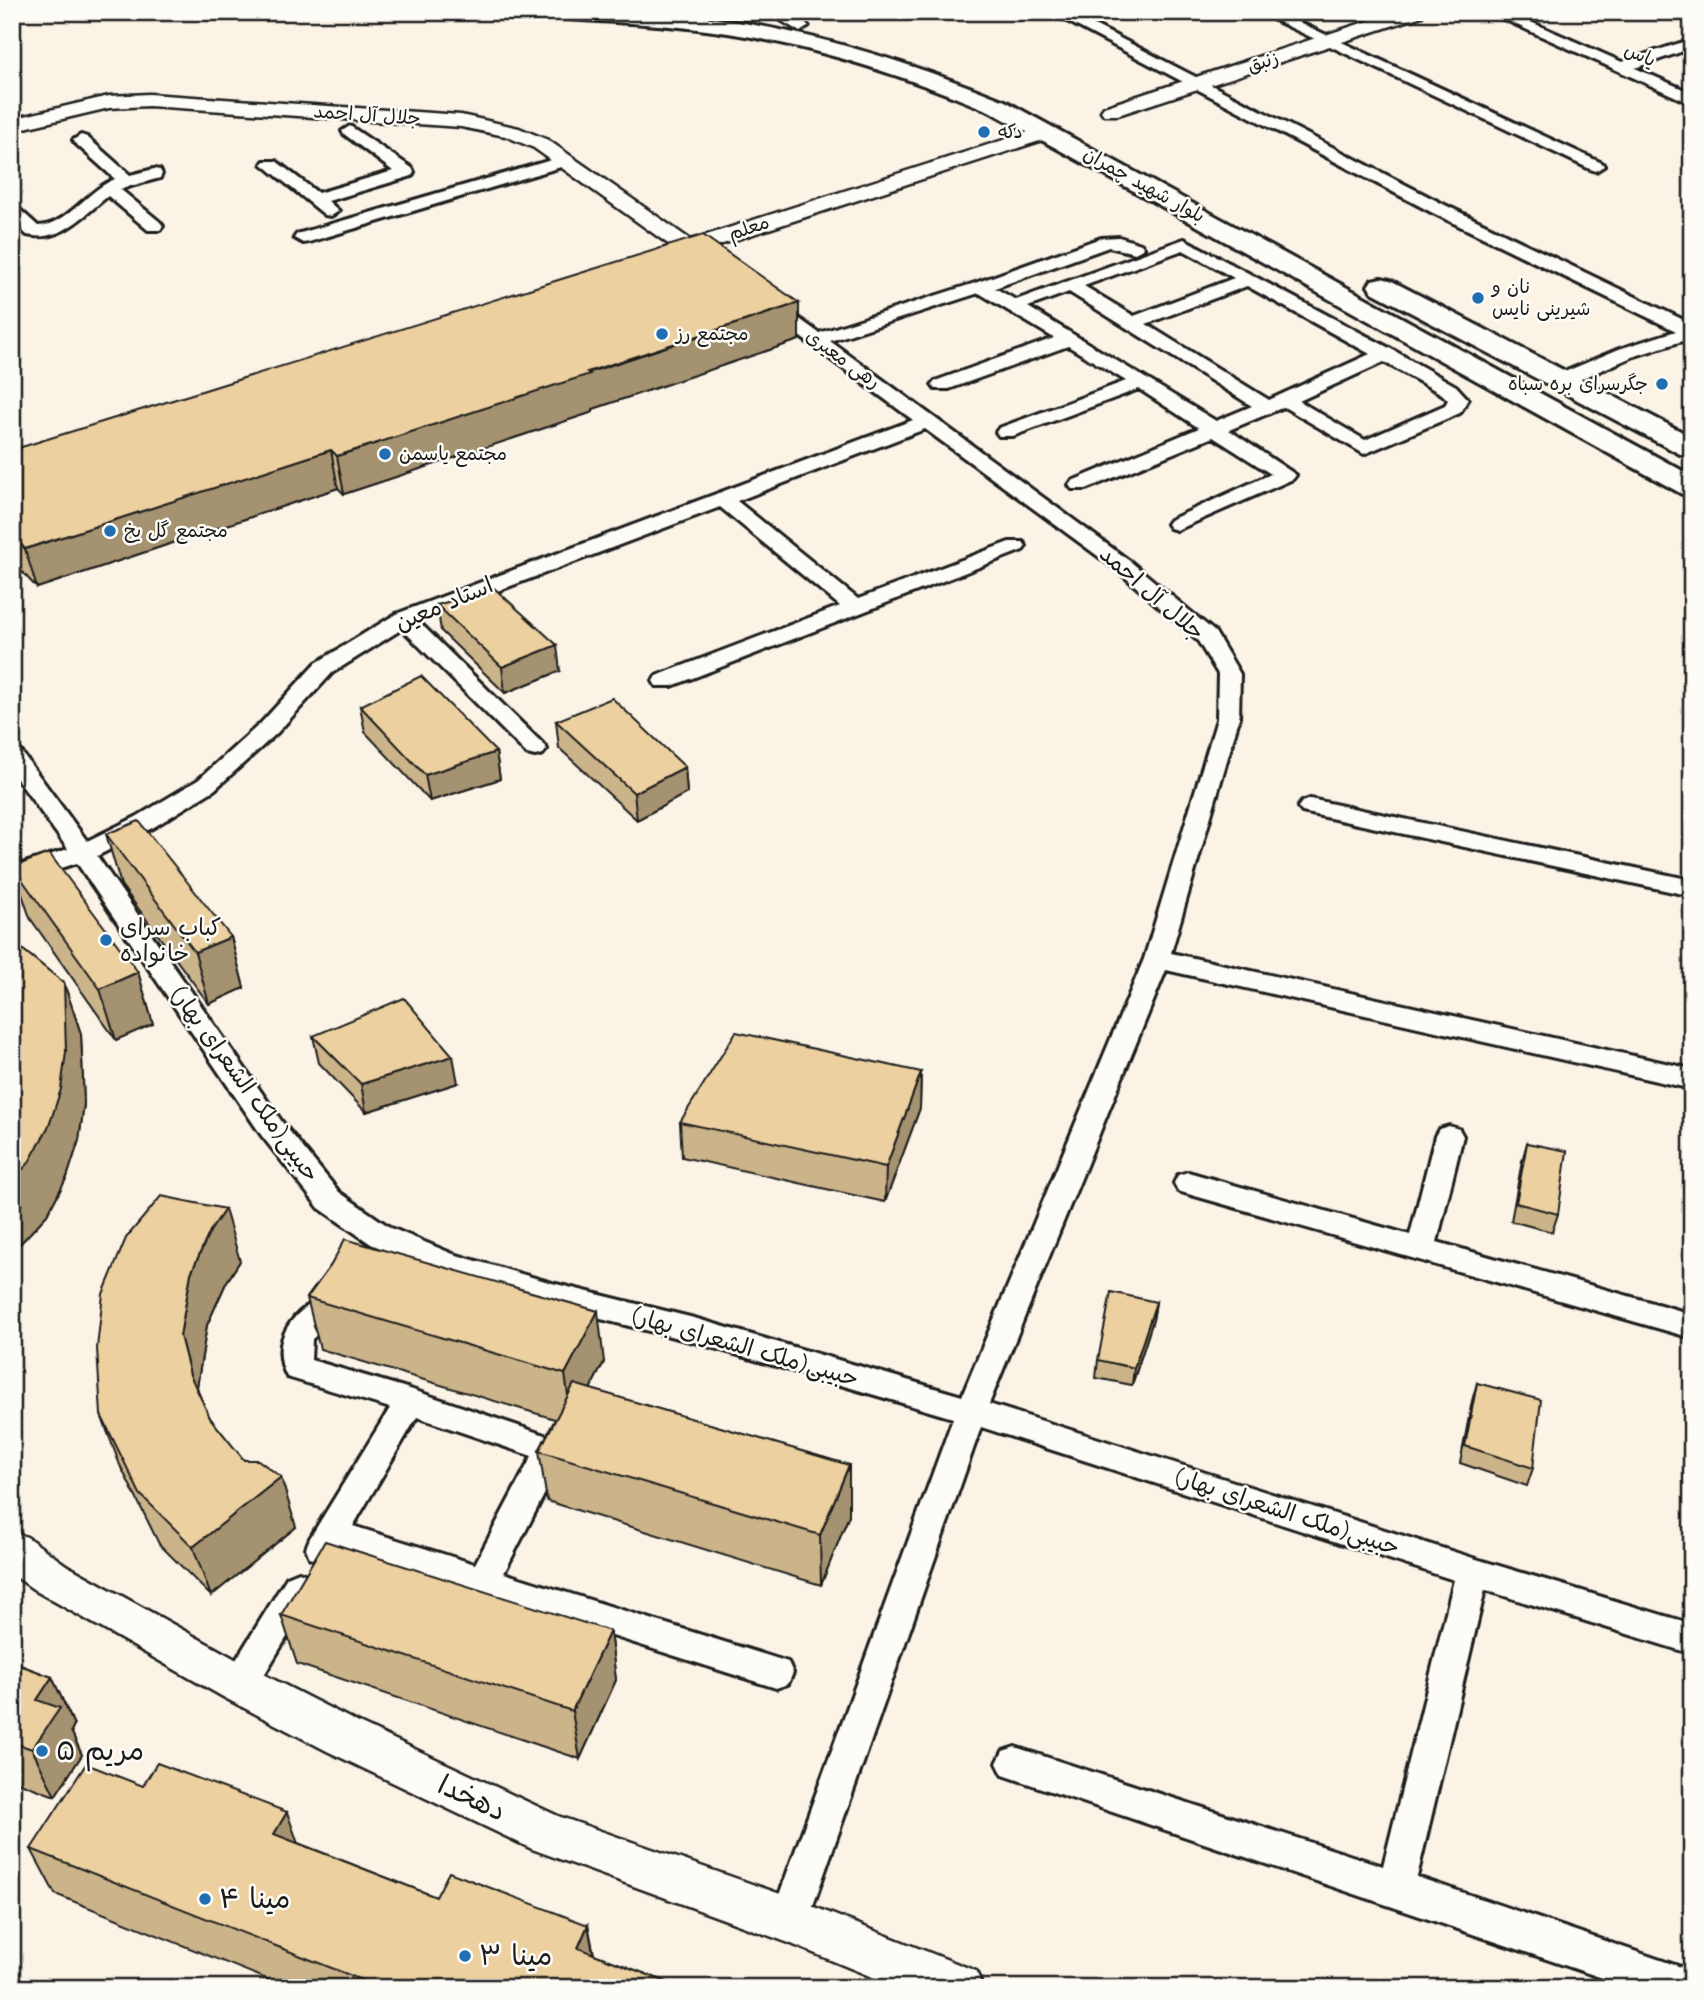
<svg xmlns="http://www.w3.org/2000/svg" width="1704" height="2000" font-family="'Comic Neue','Playpen Sans Arabic',sans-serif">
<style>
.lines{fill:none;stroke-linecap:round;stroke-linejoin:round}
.minor-casing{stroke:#1c1c1c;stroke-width:6}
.tertiary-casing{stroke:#1c1c1c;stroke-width:5}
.secondary-casing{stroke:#1c1c1c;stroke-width:6}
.minor{fill:#fdfcf7;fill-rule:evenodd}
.tertiary{fill:#fdfcf7;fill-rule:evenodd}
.secondary{fill:#fdfcf7;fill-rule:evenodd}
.wall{fill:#cbb38a;stroke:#1c1c1c;stroke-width:2}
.shaded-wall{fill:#a59270;stroke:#1c1c1c;stroke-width:2}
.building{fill:#ecd0a0;stroke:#1c1c1c;stroke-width:2}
.poi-dot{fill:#1f6fb2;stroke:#fdfcf7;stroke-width:2.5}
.labels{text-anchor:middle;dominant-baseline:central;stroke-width:5;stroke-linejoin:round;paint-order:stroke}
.far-street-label{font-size:19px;fill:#1c1c1c;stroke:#fdfcf7}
.far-poi-label{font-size:19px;fill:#1c1c1c;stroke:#fdfcf7;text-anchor:start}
.street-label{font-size:23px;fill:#1c1c1c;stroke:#fdfcf7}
.poi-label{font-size:23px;fill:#1c1c1c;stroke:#fdfcf7;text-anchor:start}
.near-poi-label{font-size:28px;fill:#1c1c1c;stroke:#fdfcf7;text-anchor:start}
.near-street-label{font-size:28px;fill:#1c1c1c;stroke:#fdfcf7}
</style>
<rect width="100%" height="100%" fill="#faf3e6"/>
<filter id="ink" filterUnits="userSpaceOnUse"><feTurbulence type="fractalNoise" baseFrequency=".0143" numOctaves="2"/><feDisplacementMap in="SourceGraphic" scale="14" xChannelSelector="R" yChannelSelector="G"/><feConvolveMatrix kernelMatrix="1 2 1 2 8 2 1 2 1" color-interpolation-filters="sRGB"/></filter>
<g filter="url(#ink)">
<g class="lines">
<defs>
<g id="minor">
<polygon points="1050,12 1069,12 1445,205 1692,324 1692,338 1632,357 1569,384 1555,384 1553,380 1555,376 1619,349 1676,331 1433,213"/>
<polygon points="1258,12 1277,12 1602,163 1604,166 1596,171 1590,169"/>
<polygon points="1488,12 1508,12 1622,62 1692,39 1692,48 1635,68 1692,93 1692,104"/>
<polygon points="350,126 412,168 414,172 412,176 328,201 339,211 331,216 325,215 262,164 264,161 276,161 318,193 393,171 344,134 342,131"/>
<path d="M81,135L87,137L130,175L154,169L160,170L162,174L160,178L120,189L160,222L163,226L160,230H148L108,196C84,215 61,243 27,235L12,221V207L18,208L38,226C67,226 88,189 115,179L75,143L73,140Z"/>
<polygon points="565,156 573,161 571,164 309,242 303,243 294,238 297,234"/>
<path d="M1119,237L1141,244L1144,248L1135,253L1109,247L995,288L1016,300L1184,239L1393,350L1456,386L1468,399L1460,413L1364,454L1284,407L1229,430L1296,475L1293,479L1177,530L1170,528L1167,524L1170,520L1271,474L1213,437L1086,489H1072L1069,485L1072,481L1199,428L1139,389L1013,436H999L996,432L999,428L1126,381L1068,346L949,389H935L932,385L935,381L1054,338L979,293L830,341L1131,562L1215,632L1240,674L1239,719L1171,953L1692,1069V1089L1166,970L989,1404L1473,1558L1692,1624V1654L1485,1590L1417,1877L1687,1969L1692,1971V1988H1632L1003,1775L997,1763L1003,1751L1015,1747L1383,1866L1454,1580L981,1427L808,1920L802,1933L789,1938L776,1933L770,1920L953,1418L694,1342L552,1307L435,1271L371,1244L319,1208L262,1136L77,863L12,884V867L68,849L12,772V748L20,750L87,841L136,817L198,780L261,723L316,663L396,614L913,420L764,310L761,306L764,302H776L819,333L975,283L1101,238ZM1183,250L1234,278L1134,316L1084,286ZM1247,286L1370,354L1269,400L1146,324ZM1069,292L1252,406L1216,421L1028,307ZM1384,362L1442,394L1448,400L1445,405L1365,440L1299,401ZM925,429L1117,570L1198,641L1218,674L1217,719L1144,959L962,1396L694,1318L552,1283L453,1254L391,1228L339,1192L282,1122L97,856L154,827L214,790L277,733L332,673L402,629L527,754L535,756L543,754L547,749L543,744L418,621L720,507L840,606L656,676L653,681L656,686H672L1023,550L1026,546L1023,542H1009L858,599L737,501Z"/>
<polygon points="1310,799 1692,880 1692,896 1302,812 1298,807 1302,802"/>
<polygon points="1449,1126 1459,1129 1463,1136 1437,1242 1692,1314 1692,1338 1188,1194 1178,1191 1174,1183 1178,1175 1188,1172 1410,1235 1435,1136 1439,1129"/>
<path d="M330,1295L341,1299L345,1307L341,1315L312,1339L311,1360L410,1389L562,1441L567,1450L504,1573L788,1662L793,1673L788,1684L776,1688L339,1549C331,1562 324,1563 310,1558L306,1548L310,1538L390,1408L287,1377C268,1340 294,1307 330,1295ZM417,1417L532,1456L475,1564L353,1526Z"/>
<polygon points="299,1572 311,1577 316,1587 311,1597 252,1695 240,1700 228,1695 223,1684 228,1673 287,1577"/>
</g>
<g id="tertiary">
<polygon points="767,12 790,12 809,26 800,32"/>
<polygon points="1396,12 1424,12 1422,16 1118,115 1104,115 1101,111 1104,107"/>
<polygon points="149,94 461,115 519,128 548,140 691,240 1041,128 1055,128 1058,132 1055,136 667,262 659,260 656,255 659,250 671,246 534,148 505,136 461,127 149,106 109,108 12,131 12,119 109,96"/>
<polygon points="12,1532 27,1537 66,1565 255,1670 359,1723 558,1816 789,1897 976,1971 983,1988 899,1988 789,1943 532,1849 327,1751 225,1698 36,1591 12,1574"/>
</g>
<g id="secondary">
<path d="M541,12C582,12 624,9 665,13C782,22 897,57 1005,101L1692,476V497L1682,494L989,111C905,76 818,47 728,33C670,24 611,22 552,18L544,17Z"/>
<polygon points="1381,278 1390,280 1692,437 1692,458 1682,455 1372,292 1368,286 1372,280"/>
</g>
</defs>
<use href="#minor" class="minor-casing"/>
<use href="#tertiary" class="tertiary-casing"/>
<use href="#secondary" class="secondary-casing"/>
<use href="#minor" class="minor"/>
<use href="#tertiary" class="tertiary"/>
<use href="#secondary" class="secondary"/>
</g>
<g class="wall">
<polygon points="799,340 593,409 593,412 344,494 338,488 37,588 12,561 12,450"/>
<polygon points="437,605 560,671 505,693 441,631"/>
<polygon points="360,706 496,752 500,779 430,801 365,732"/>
<polygon points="556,721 685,767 687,793 637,820 559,748"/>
<polygon points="106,834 231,937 244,988 209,1004 121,885"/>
<polygon points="13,867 138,972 153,1024 116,1040 30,918"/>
<polygon points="12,941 64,983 81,1034 84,1104 79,1140 67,1177 47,1215 19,1245 12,1243"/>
<polygon points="313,1036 458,1083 366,1112 319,1063"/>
<polygon points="921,1072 920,1108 885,1202 682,1157 680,1122"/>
<polygon points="1527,1143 1558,1214 1552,1232 1511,1221 1522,1161"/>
<polygon points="240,1261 226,1283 207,1325 197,1387 199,1394 210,1418 296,1527 211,1596 159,1544 120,1465 101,1415"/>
<polygon points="331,1265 604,1362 590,1389 849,1465 849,1515 821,1585 547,1501 539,1451 555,1419 320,1349 307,1298"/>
<polygon points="1156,1302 1153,1320 1132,1385 1096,1378 1098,1360"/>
<polygon points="1477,1383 1533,1468 1527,1486 1460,1463 1472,1401"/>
<polygon points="281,1615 610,1631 616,1680 580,1759 297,1664"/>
<polygon points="12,1662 52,1677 74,1725 71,1731 82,1755 55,1796 12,1780"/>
<polygon points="143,1786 298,1843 436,1897 588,1925 594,1954 682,1988 689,1988 289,1988 55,1894 31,1849"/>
</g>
<g class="shaded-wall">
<polygon points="799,303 799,340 593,409 593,412 344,494 337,456"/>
<polygon points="331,450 338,488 37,588 25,549"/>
<polygon points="557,645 560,671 505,693 502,667"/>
<polygon points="496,752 500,779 430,801 425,775"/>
<polygon points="685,767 687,793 637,820 634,793"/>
<polygon points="231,937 244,988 209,1004 195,952"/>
<polygon points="138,972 153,1024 116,1040 100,989"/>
<polygon points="64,983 81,1034 84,1104 79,1140 67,1177 47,1215 19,1245 12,1227 12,1180"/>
<polygon points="453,1056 458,1083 366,1112 361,1084"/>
<polygon points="921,1072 920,1108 885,1202 886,1167"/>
<polygon points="225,1209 240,1261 226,1283 207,1325 197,1387 207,1426 190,1375 180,1336 191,1273 210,1231"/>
<polygon points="1156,1302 1153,1320 1132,1385 1134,1368"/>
<polygon points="598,1311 604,1362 572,1424 565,1374"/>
<polygon points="849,1465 849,1515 821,1585 820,1535"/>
<polygon points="281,1477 296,1527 211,1596 193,1547"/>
<polygon points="610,1631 616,1680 580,1759 572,1711"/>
<polygon points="52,1677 74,1725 71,1731 82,1755 55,1796 32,1749 37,1700"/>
<polygon points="287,1812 303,1858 274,1834"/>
<polygon points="12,1849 17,1857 12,1864"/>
<polygon points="588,1925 596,1969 578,1948"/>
</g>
<g class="building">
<polygon points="703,235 799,303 587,372 590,374 337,456 331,450 25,549 12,534 12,450"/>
<polygon points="494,588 557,645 502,667 437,605"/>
<polygon points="421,676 496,752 425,775 360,706"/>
<polygon points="612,698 685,767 634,793 556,721"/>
<polygon points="139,821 231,937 195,952 106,834"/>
<polygon points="49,853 138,972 100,989 13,867"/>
<polygon points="12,941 64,983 66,1052 61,1089 49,1126 28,1164 12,1180"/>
<polygon points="404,998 453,1056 361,1084 313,1036"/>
<polygon points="736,1032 921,1072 886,1167 680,1122"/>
<polygon points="1527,1143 1567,1151 1558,1214 1516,1203"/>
<polygon points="161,1196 225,1209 210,1231 191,1273 180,1336 190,1375 210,1418 244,1460 258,1460 281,1477 193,1547 140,1494 101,1415 97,1348 103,1294 126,1238"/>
<polygon points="345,1239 598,1311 565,1374 307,1298 331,1265"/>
<polygon points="1111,1292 1156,1302 1134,1368 1098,1360"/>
<polygon points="1477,1383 1541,1400 1533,1468 1465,1446"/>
<polygon points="574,1384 849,1465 820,1535 539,1451"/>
<polygon points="325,1541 610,1631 572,1711 281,1615"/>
<polygon points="12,1662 52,1677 37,1700 60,1708 32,1749 12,1742"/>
<polygon points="157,1763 287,1812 274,1834 436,1897 449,1872 588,1925 578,1948 682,1988 683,1985 689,1988 382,1988 31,1849 86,1764 143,1786"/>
<polygon points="759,1983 770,1988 757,1988"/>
</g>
</g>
<g class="poi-dot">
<circle cx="984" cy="132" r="7"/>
<circle cx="1478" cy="298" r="7"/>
<circle cx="662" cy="334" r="7"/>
<circle cx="1662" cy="384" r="7"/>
<circle cx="385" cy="454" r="7"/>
<circle cx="110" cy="531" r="7"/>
<circle cx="106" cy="940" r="7"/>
<circle cx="42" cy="1751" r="7"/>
<circle cx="205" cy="1899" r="7"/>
<circle cx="465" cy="1956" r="7"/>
</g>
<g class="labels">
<g class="far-street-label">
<text transform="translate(1640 55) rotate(24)">یاس</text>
<text transform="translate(1263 62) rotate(-18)">زنبق</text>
<text transform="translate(367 115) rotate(4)">جلال آل احمد</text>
<text transform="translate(1144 185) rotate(29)">بلوار شهید چمران</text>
<text transform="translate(749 228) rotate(-18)">معلم</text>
<text transform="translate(843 359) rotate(36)">رهی معیری</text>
</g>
<g class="far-poi-label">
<text x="998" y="132">دکه</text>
<text x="1492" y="287">نان و<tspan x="1492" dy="22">شیرینی نایس</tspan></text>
<text x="676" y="334">مجتمع رز</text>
<text x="1648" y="384" text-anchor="end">جگرسرای بره سباه</text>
<text x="399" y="454">مجتمع یاسمن</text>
<text x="124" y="531">مجتمع گل یخ</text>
</g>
<g class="street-label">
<text transform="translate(1152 593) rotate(41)">جلال آل احمد</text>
<text transform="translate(444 604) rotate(-23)">استاد معین</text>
<text transform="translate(245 1084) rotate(54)">حبیبی(ملک الشعرای بهار)</text>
<text transform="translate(745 1347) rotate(16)">حبیبی(ملک الشعرای بهار)</text>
<text transform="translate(1287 1512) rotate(18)">حبیبی(ملک الشعرای بهار)</text>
</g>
<g class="poi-label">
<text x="120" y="927">کباب سرای<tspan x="120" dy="26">خانواده</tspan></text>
</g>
<g class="near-poi-label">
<text x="56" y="1751">مریم ۵</text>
<text x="219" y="1899">مینا ۴</text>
<text x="479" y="1956">مینا ۳</text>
</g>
<g class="near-street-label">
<text transform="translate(472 1798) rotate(25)">دهخدا</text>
</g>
</g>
<rect width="1704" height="2000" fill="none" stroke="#fdfcf7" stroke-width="42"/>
<rect x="21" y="21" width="1662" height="1958" fill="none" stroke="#1c1c1c" stroke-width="2.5" filter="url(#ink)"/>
</svg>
